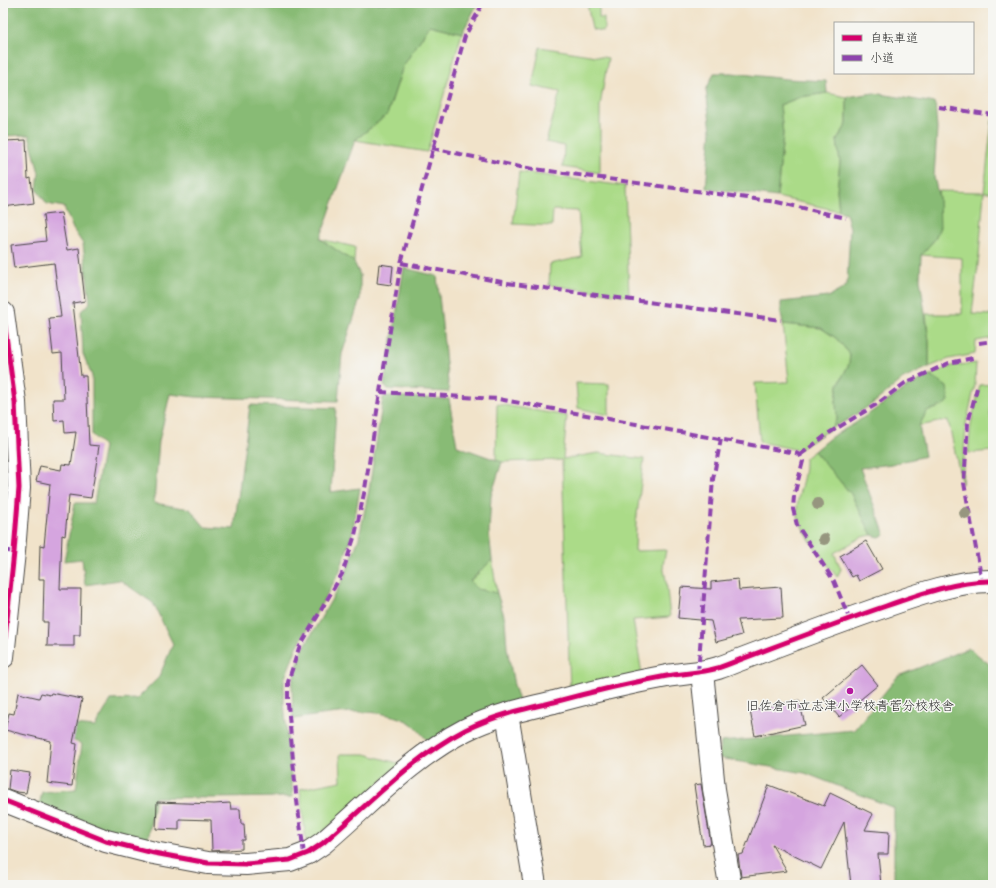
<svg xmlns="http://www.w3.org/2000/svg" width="996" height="888" font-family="Sriracha,'Klee One',sans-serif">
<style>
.green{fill:#abdb88;stroke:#6b835a}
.forest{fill:#88bb74;stroke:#5a7350}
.building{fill:#d5a5df}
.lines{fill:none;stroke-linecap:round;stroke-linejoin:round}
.street-casing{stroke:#494743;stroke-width:24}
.street{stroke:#fff;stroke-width:22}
.quiet{stroke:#8e44ad;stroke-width:4;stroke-dasharray:8 4;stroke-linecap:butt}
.cycleway-casing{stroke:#f6f6f2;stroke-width:8}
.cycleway{stroke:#d6006c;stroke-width:5}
.tree{fill:#96967f}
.poi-dot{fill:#b5179e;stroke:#f6f6f2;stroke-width:1.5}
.labels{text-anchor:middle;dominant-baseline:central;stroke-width:3;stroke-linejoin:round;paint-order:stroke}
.poi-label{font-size:13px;fill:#2b2b2b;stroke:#f6f6f2}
</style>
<rect width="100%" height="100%" fill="#f6f6f2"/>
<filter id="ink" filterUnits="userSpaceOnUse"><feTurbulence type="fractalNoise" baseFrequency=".025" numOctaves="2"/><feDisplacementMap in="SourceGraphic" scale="8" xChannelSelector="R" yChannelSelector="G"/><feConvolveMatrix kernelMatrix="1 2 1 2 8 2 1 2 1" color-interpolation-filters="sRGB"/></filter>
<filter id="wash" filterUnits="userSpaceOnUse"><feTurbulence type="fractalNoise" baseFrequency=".012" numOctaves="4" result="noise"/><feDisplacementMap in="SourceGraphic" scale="16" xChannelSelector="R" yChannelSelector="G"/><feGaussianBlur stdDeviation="0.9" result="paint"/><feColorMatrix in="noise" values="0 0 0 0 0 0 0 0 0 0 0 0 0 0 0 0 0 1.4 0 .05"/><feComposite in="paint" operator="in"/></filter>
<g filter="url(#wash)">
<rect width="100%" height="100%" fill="#f1e3ca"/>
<g class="green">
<polygon points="587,3 599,3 599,18 604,18 604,31 592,29"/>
<polygon points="430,25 462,33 427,152 355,140 387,115 403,66"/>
<polygon points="540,47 608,58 600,106 600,173 563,167 564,146 546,142 560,92 532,86"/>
<polygon points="827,93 847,97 847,124 837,140 840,162 837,190 839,211 777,197 783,134 780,105 800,97"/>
<polygon points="992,120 993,120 993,192 984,192 979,256 972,314 993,315 993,338 976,341 975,354 949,359 929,367 929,341 926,314 962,314 962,258 921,255 935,239 939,198 938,191 984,192"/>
<polygon points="519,172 625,186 629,296 549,285 550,264 582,257 578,211 553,210 552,226 513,224"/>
<polygon points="320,239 355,247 354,262"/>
<polygon points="783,324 821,328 836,338 850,354 849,364 838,385 836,402 837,418 832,428 798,450 760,442 755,383 789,382"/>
<polygon points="976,363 975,385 966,424 962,484 948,420 919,426 927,411 940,407 947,387 930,375 952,366"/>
<polygon points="576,383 609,384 609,415 578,408"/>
<polygon points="993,384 990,414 993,427 993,451 968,453 971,424 980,385"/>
<polygon points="497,404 567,416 563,459 598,453 644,459 636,523 635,551 666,550 663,565 666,580 670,617 633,620 642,674 570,691 562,460 502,462 496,460"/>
<path d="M814,451L851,494L872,535L862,537L834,553L841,569L837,577C825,561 799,530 797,511C797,498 802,486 804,474C805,469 805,463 805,458Z"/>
<polygon points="492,560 497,593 477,589 470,581"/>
<polygon points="340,754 365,754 401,764 311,842 306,841 300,789 341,781"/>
</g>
<g class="forest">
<polygon points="3,3 478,3 462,33 430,25 403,66 387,115 355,140 320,239 354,262 360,275 360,299 342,354 338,401 196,397 170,394 159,441 154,503 190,509 205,527 234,529 250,405 336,408 331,492 360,488 352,534 339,573 297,647 284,680 284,703 293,797 212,798 155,797 148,840 108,830 39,806 42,792 76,789 82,744 52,732 63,724 95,727 111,700 137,699 159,677 173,644 153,603 120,580 85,585 82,559 64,561 75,503 94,503 104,446 92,435 92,376 83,354 81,311 90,303 83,244 73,229 64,207 47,204 37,190 39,173 29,135 3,136"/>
<polygon points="714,73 732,73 787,79 826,81 827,93 800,97 780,105 783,134 777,197 706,188 711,131 706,90"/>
<polygon points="874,93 935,103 937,129 934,177 939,198 940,227 935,239 921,255 920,279 929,341 929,367 903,379 875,402 847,420 832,428 837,418 836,402 838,385 849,364 850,354 836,338 821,328 783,324 781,313 781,302 828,297 841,290 847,285 850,228 846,213 839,211 837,190 840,162 837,140 847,124 847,97"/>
<polygon points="404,268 437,276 449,392 388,389 384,386"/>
<polygon points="930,375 947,387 949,401 940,407 927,411 919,426 925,456 892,464 860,468 885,535 879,537 872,535 851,494 814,451 831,437 854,424 909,386"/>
<path d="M386,396L449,399L457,446L502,462L491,496L489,532L492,560L470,581L477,589L497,593L505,619L507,648L514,685L519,701L429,742C423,736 415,725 407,721C371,705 330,714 293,719L292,684L302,651L345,576L359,538L369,490L383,398Z"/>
<polygon points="969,648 993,667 993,885 894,885 894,808 805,773 719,758 721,742 854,730 898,676"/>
</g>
<g id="blocks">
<g class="building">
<polygon points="26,140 28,179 31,178 34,203 3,207 3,182 7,181 5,141"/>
<polygon points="61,213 67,250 79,248 85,301 73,303 81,376 86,376 89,445 99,446 91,498 69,495 65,536 62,535 60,589 81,589 80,635 74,635 74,646 47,646 48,622 43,622 44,579 39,579 40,545 44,546 50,484 36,481 40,466 61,470 62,464 71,465 76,432 65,433 64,420 54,421 53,399 64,399 62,353 53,354 49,318 61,317 54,263 14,268 11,245 46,241 43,215"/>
<polygon points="379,264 393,266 391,285 377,283"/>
<polygon points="866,541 882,569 859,581 856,575 852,577 840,556"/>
<polygon points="738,579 739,590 781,587 783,618 738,620 742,635 716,642 711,621 678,618 681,587 711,589 711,582"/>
<polygon points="862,665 878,685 839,717 823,698"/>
<polygon points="18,693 39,698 41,693 50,695 51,693 82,699 73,743 77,744 72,786 47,783 51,741 5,730 9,713 14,714"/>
<polygon points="799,700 805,725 755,736 750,711"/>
<polygon points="10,770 30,773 26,793 17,792 8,789"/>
<polygon points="701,784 711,844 703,845 694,785"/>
<polygon points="769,785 824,806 830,793 873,814 865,830 889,832 888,854 878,854 881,885 851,885 844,822 821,869 772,845 787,871 741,877 738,855 743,854"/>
<polygon points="157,802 214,804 230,803 231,809 240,809 241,824 244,824 245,840 242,840 242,849 212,851 211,820 179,819 179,830 156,829"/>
</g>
</g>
</g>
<g filter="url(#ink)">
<use href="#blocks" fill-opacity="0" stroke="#494743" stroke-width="1"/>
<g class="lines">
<defs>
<g id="street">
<polyline points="3,313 15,402 19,488 14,552 3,657"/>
<polyline points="702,672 714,789 730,885"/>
<polyline points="507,714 535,885"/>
<path d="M3,800L106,841L154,853L208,863L246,864L290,860L308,853L323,843C369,804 411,758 465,730C493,716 524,709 554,702C591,692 629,683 667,676C684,673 701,673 718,668C774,647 830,625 886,606C917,595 960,580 993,581"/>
</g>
</defs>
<use href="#street" class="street-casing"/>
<use href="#street" class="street"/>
<g class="quiet">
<polyline points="939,107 993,115"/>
<polyline points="432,148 520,167 777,202 846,218"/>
<polyline points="401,263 507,283 781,320"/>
<polyline points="979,343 993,341"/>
<polyline points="977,388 968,423 964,483 982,582"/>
<polyline points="380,392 498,399 796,453 800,455 803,461 794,496 793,509 797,525 834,581 849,618"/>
<polyline points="800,455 829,433 877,404 905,383 949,363 973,358"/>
<polyline points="3,550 14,552"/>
<polyline points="698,673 713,479 721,439"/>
<polyline points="304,854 296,793 288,704 288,682 299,648 342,574 355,535 365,489 380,392 401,263 465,36 483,3"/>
</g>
<defs>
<g id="cycleway">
<polyline points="3,313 15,402 19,488 14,552 3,657"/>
<path d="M3,800L106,841L154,853L208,863L246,864L290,860L308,853L323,843C369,804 411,758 465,730C493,716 524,709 554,702C591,692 629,683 667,676C684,673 701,673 718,668C774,647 830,625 886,606C917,595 960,580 993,581"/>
</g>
</defs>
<use href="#cycleway" class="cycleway-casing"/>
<use href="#cycleway" class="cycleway"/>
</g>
<g class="tree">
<circle cx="818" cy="504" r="6"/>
<circle cx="965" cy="513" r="6"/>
<circle cx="824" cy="539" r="6"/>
</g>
</g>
<circle class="poi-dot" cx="850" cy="691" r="4"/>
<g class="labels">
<g class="poi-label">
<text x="850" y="705">旧佐倉市立志津小学校青菅分校校舎</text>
</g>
</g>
<rect width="996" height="888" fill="none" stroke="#f6f6f2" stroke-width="16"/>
<rect x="834" y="22" width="140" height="52" fill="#f6f6f2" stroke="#a5a5a2"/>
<rect x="842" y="35" width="20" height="6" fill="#d6006c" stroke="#a5a5a2"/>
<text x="870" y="42" font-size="12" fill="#2b2b2b">自転車道</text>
<rect x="842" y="55" width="20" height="6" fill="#8e44ad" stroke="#a5a5a2"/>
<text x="870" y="62" font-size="12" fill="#2b2b2b">小道</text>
</svg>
